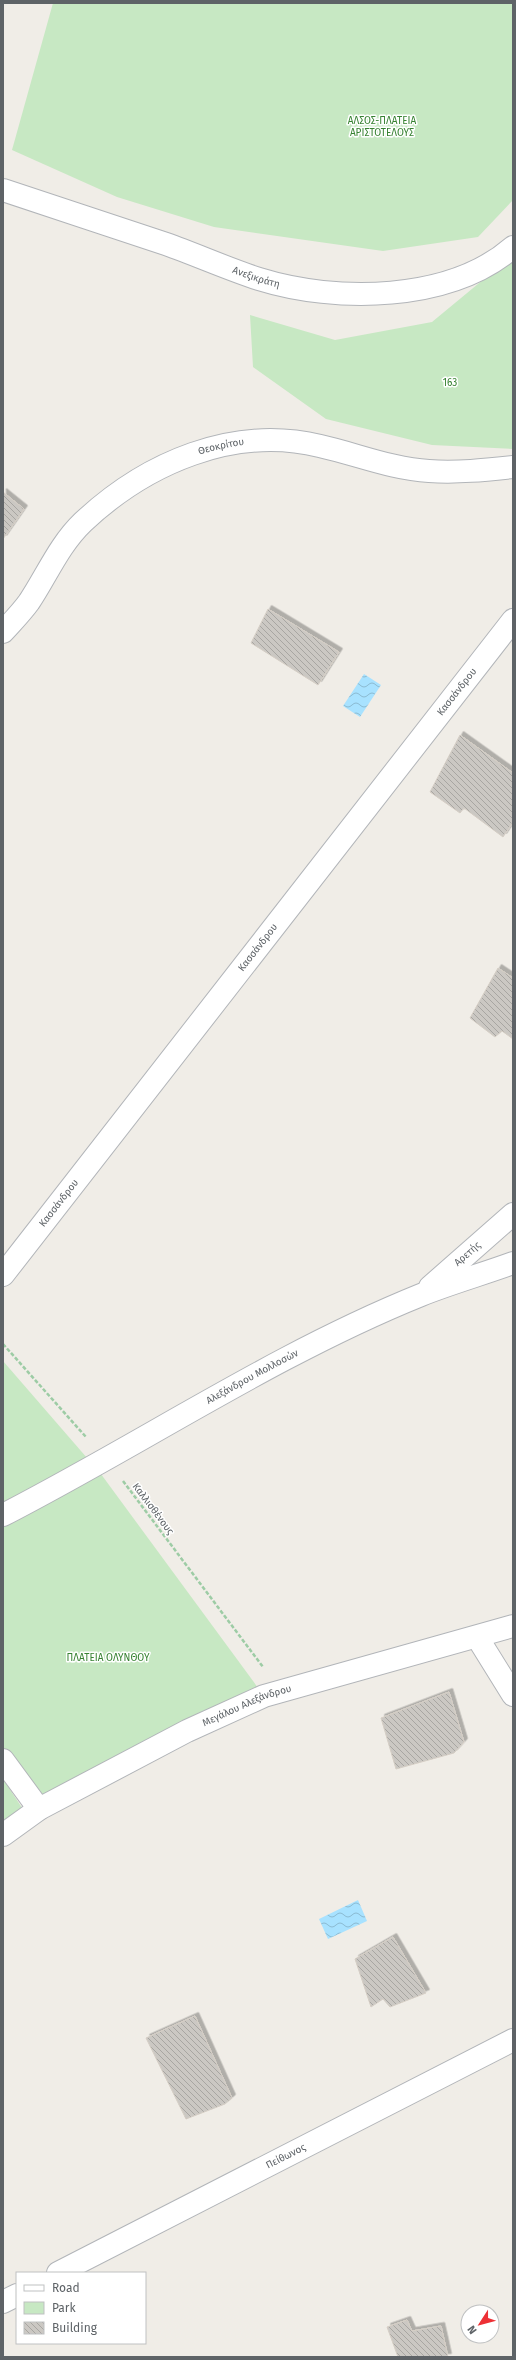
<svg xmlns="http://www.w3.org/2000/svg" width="516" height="2360" font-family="'Fira Sans',sans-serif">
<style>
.park{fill:#c7e8c3}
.water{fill:url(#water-waves)}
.building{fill:url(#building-back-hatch);stroke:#d5cec5;filter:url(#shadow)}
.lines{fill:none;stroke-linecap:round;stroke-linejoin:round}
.minor-casing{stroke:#b2b5b9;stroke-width:24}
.path{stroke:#9dcca5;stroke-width:2.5;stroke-dasharray:4 2;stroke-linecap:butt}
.minor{stroke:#fff;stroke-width:22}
.labels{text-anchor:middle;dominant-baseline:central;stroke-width:3;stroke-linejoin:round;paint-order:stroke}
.park-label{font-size:10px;fill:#378232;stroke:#fff}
.street-label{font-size:10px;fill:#5e6367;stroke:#fff}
</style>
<defs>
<pattern id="water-waves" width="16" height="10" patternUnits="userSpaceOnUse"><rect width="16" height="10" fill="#a8e2ff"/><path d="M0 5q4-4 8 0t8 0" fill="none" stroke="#8cbbd2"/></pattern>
<pattern id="building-back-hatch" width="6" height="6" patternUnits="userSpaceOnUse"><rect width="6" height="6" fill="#cbc8c3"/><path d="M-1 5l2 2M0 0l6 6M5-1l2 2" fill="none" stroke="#a8a6a2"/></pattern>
<filter id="shadow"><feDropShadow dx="3.5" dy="-3.5" stdDeviation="0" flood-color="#0004"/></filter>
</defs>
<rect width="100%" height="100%" fill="#f0ede7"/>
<g class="park">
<polygon points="53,3 513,3 513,200 478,237 383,251 214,227 117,197 12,150"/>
<polygon points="513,255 513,449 432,445 326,419 253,367 250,315 335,340 432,322"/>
<polygon points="3,1361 94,1466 3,1517"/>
<polygon points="98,1470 264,1696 39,1809 3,1760 3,1520"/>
<polygon points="3,1779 28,1817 3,1835"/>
</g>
<g class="water">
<polygon points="364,674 381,685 360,717 343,706"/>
<polygon points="358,1900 367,1921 328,1939 319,1919"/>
</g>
<g class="building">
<polygon points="3,492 24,509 3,539"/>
<polygon points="268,609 339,652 318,685 251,643"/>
<polygon points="460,735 513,773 513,822 503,837 464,808 460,813 430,792"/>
<polygon points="498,968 513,978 513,1039 502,1031 495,1037 470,1018"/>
<polygon points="449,1692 464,1742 454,1753 396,1769 381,1718"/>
<polygon points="393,1937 426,1993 390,2007 383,1999 371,2007 355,1959"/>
<polygon points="195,2016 232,2098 225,2104 186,2119 146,2038"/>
<polygon points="407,2320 412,2331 441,2326 448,2357 398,2357 387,2327"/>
</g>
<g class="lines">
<defs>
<g id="minor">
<path id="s1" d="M3,190C57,208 112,226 166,244C197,255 228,269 259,279C336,303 450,302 513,247"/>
<path id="s2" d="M3,632C12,622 21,613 29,602C47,575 59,545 83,522C146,463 233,425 320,446C356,454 392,469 429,471C457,473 485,470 513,467"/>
<path id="s3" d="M3,1275L513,620"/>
<path id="s4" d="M430,1287L513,1214"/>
<path id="s5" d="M3,1515C143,1443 275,1354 421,1295C451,1283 483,1274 513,1263"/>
<polyline points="477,1637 513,1695"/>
<polyline points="3,1760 39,1809"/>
<path id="s6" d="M3,1835L39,1809L187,1731L264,1696L513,1626"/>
<path id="s7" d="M58,2273L513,2040"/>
<polyline points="3,2302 17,2295"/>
</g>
</defs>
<use href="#minor" class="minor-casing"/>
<g class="path">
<polyline points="3,1344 86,1437"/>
<polyline points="123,1481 263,1667"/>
</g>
<use href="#minor" class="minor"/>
</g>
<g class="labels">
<g class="park-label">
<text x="382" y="121">ΑΛΣΟΣ-ΠΛΑΤΕΙΑ<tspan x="382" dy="12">ΑΡΙΣΤΟΤΕΛΟΥΣ</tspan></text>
<text x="450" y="383">163</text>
<text x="108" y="1658">ΠΛΑΤΕΙΑ ΟΛΥΝΘΟΥ</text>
</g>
<g class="street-label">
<text stroke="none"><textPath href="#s1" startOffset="268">Ανεξικράτη</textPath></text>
<text stroke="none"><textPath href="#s2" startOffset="296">Θεοκρίτου</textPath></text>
<text stroke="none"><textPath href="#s3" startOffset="739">Κασσάνδρου</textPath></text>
<text stroke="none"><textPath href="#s3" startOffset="415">Κασσάνδρου</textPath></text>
<text stroke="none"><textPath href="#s3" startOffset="91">Κασσάνδρου</textPath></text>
<text stroke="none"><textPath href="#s4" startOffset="50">Αρετής</textPath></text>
<text stroke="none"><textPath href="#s5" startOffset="285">Αλεξάνδρου Μολλοσών</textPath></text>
<text transform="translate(153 1509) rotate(53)">Καλλισθένους</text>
<text stroke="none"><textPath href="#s6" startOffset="277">Μεγάλου Αλεξάνδρου</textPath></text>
<text stroke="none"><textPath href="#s7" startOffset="256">Πείθωνος</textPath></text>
</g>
</g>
<rect width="516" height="2360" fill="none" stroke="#5e6367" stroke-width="8"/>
<rect x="16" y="2272" width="130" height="72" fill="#ffffff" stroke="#bfc1c2"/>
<rect x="24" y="2285" width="20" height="6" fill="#ffffff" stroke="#bfc1c2"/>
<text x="52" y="2292" font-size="12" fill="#5e6367">Road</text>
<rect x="24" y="2302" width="20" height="12" fill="#c7e8c3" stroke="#bfc1c2"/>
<text x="52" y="2312" font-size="12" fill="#5e6367">Park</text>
<rect x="24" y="2322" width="20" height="12" fill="url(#building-back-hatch)" stroke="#bfc1c2"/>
<text x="52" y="2332" font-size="12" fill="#5e6367">Building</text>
<g transform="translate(480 2324) rotate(234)"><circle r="19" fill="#ffffff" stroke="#bfc1c2"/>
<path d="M0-3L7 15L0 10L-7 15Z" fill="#ed3035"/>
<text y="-6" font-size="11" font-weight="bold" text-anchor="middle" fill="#5e6367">N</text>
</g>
</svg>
